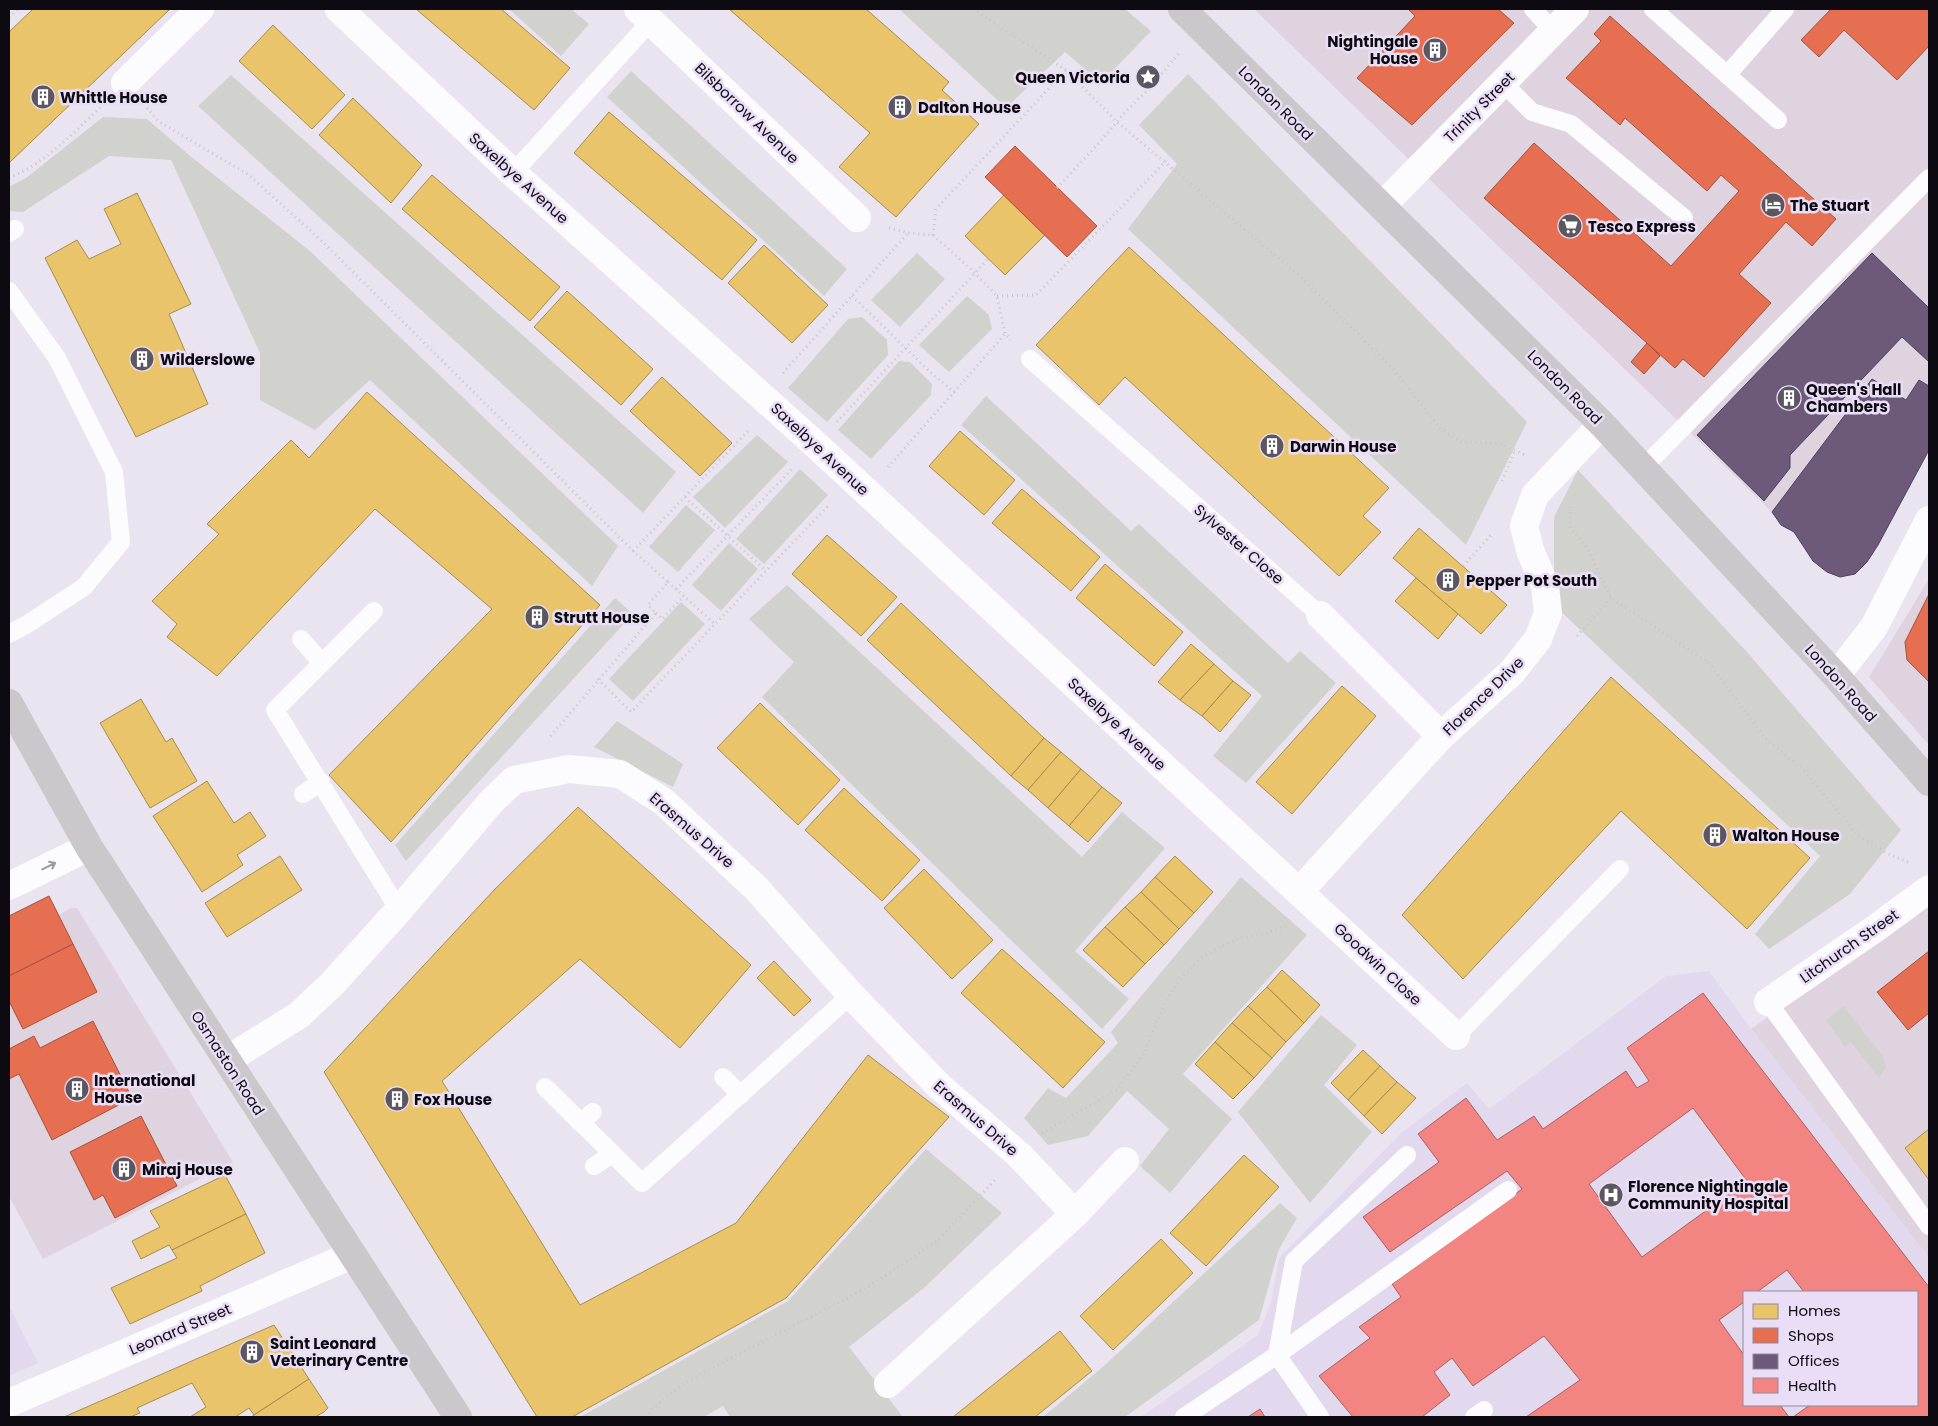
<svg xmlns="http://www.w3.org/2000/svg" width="1938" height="1426" font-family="Poppins,sans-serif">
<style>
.commercial{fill:#dfd3df}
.built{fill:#e3d9ef;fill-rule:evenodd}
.green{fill:#d1d2cd}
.homes{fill:#e9c46a;stroke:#a78c50}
.shops{fill:#e76f51;stroke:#a6513e}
.offices{fill:#6d597a;stroke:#50415b}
.health{fill:#f28482;stroke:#ae5f60;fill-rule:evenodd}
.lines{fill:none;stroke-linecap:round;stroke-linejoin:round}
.path{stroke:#c8c6c9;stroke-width:3;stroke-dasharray:1 4;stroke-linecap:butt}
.lane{stroke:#fcfbfd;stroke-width:18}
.street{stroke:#fcfbfd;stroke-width:28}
.primary{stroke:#cbc7ca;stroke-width:28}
.oneway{stroke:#9d9b9f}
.labels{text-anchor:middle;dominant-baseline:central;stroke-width:5;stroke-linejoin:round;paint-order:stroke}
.poi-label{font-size:15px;font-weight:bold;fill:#0e0a12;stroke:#e9def6;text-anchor:start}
.street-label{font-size:15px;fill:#0e0a12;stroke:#e9def6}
</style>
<rect width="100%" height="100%" fill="#eae4f0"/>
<g class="commercial">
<polygon points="1254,9 1929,9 1929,386 1919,380 1906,400 1872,379 1772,512"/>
<polygon points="1929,579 1929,745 1869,677"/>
<polygon points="49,896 59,915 71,908 77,908 233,1162 43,1259 9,1196 9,916"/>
<polygon points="1929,904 1929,1258 1751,1029"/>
</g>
<g class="built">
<path d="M1709,971L1751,1029L1929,1258V1417H1141L1258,1335L1271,1303L1279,1258L1401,1133L1467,1083L1489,1109L1666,976ZM1744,1292H1917V1405H1744Z"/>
<polygon points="9,1306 38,1363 9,1376"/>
</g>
<g class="green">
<polygon points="509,9 571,9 589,24 561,56"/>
<polygon points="899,9 1125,9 1151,31 1101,83 1065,52 1006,108"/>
<polygon points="631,71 847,269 824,296 607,97"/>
<polygon points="1188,74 1527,422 1466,545 1128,229 1177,164 1139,125"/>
<polygon points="231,75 676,472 643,513 198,106"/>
<polygon points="103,117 147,119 189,155 310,251 618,546 592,586 370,380 315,430 260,400 260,353 171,160 109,156 23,212 9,211 9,187 26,178"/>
<polygon points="917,253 945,279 900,327 871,300"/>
<polygon points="967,296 989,315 992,329 949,372 919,345"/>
<polygon points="862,317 887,340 888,355 827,422 788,388 848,319"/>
<polygon points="899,361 910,362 932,384 931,395 871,459 838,430"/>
<polygon points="986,396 1131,531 1139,524 1288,663 1300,651 1336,683 1246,783 1213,756 1262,696 961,425"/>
<polygon points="757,435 788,462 725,528 693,497"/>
<polygon points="800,469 828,495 764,564 736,539"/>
<polygon points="1578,470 1746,651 1901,830 1850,894 1769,949 1755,934 1820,856 1554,605 1554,517"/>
<polygon points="686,505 715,530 678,572 649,547"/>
<polygon points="729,543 758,569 721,611 692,585"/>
<polygon points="787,585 1082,857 1122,812 1165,848 1075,951 1129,999 1102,1029 762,697 794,662 749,619"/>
<polygon points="615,598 633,614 406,861 395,845"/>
<polygon points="681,602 705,624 633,701 609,679"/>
<polygon points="617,721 683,764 673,787 594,747"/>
<polygon points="1241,877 1307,935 1183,1074 1232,1119 1170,1193 1140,1166 1169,1129 1127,1091 1088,1136 1048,1145 1024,1118 1048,1088 1066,1098 1118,1043 1111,1032"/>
<polygon points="1844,1006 1883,1057 1886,1067 1879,1078 1851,1042 1845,1047 1826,1020"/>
<polygon points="1321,1015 1357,1045 1324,1085 1372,1132 1310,1203 1238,1112"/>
<polygon points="926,1149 1002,1213 925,1287 849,1347 903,1417 730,1417 723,1406 704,1417 580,1417 788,1301"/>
<polygon points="1280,1203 1297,1218 1279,1249 1259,1320 1125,1417 1043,1417 1105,1365"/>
</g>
<g class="homes">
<polygon points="33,9 170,9 9,163 9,32"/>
<polygon points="416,9 501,9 570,68 534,110"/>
<polygon points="729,9 866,9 949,82 942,90 979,124 896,217 839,167 870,133"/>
<polygon points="273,25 345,95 312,129 239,61"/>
<polygon points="353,98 422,165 391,203 319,135"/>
<polygon points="609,112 757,240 722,280 574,153"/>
<polygon points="432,175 560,287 530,321 402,209"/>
<polygon points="137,193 191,304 169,314 208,404 136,437 45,258 77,240 89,259 121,244 104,209"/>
<polygon points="1004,195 1045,235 1005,275 965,236"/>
<polygon points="764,245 828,305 792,343 728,283"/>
<polygon points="1129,247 1389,488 1363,516 1381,532 1339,576 1125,377 1099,405 1036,345"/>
<polygon points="567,291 653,369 621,405 534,327"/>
<polygon points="662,377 732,443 700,476 630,411"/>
<polygon points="367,392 600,605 391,842 329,775 492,609 375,509 217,676 167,637 177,624 152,601 219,534 207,524 291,440 309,458"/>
<polygon points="960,431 1015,480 984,515 929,466"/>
<polygon points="1022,489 1100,557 1071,591 992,523"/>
<polygon points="1419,528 1507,605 1481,634 1393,558"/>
<polygon points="827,535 897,597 861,636 792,574"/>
<polygon points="1105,564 1183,632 1154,666 1076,598"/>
<polygon points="1416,578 1458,614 1438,639 1395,601"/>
<polygon points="901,603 1044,738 1011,776 867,640"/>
<polygon points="1191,644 1214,664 1180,700 1158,682"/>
<polygon points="1214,664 1233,681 1202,716 1180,700"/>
<polygon points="1611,677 1810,858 1747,929 1621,811 1463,979 1402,915"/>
<polygon points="1233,681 1251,695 1220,732 1202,716"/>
<polygon points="1342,686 1376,716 1292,814 1256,782"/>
<polygon points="141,699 166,742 172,738 197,781 150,808 100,723"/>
<polygon points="760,703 840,780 798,825 717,748"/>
<polygon points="1044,738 1061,752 1028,790 1011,776"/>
<polygon points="1061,752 1081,769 1048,808 1028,790"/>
<polygon points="1081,769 1102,787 1069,826 1048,808"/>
<polygon points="207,781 234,823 250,812 266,836 237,855 243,865 202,892 153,816"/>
<polygon points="1102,787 1122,803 1088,842 1069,826"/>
<polygon points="844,788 920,860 882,901 805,830"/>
<polygon points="578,807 751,965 680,1048 580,959 442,1081 580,1305 736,1223 868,1055 949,1117 786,1298 572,1417 537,1417 324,1072 496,888"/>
<polygon points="280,856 302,890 227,937 205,903"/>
<polygon points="1175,856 1213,892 1194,913 1155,877"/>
<polygon points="924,869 993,940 952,979 884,908"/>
<polygon points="1155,877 1194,913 1179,929 1141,892"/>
<polygon points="1141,892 1179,929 1164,945 1125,907"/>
<polygon points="1125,907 1164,945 1145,964 1105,927"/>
<polygon points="1105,927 1145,964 1123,987 1083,950"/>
<polygon points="1002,949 1105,1042 1063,1088 961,993"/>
<polygon points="774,961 811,1000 794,1016 757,978"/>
<polygon points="1282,970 1320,1005 1304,1023 1267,987"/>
<polygon points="1267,987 1304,1023 1286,1042 1248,1006"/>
<polygon points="1248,1006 1286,1042 1272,1058 1232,1023"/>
<polygon points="1232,1023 1272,1058 1254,1078 1215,1042"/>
<polygon points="1215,1042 1254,1078 1233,1099 1195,1064"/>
<polygon points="1363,1050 1380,1066 1348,1100 1331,1083"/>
<polygon points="1380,1066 1397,1082 1364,1116 1348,1100"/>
<polygon points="1397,1082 1416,1098 1382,1134 1364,1116"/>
<polygon points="1929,1129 1929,1180 1905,1148"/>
<polygon points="1244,1155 1279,1187 1206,1266 1170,1233"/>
<polygon points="225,1175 246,1214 172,1250 169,1245 141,1259 132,1241 160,1227 150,1211"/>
<polygon points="246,1214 265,1253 200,1286 202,1291 130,1324 111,1288 177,1258 172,1250"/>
<polygon points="1161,1239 1193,1273 1113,1350 1080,1316"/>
<polygon points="274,1325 309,1379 254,1415 249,1408 235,1417 190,1417 206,1407 192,1383 137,1408 140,1413 130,1417 64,1417"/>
<polygon points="1060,1331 1092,1371 1035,1417 953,1417"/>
<polygon points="309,1379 328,1408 324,1412 315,1417 251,1417"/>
</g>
<g class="shops">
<polygon points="1408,9 1498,9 1514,23 1412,125 1357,78 1415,16"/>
<polygon points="1831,9 1929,9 1929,46 1897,80 1844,30 1819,57 1801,40"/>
<polygon points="1610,16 1836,219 1812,246 1786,222 1739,274 1771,303 1704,377 1683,359 1675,368 1484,198 1534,143 1671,266 1739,191 1721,175 1707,191 1625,118 1620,125 1566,78 1601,41 1594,34"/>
<polygon points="1015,146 1097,226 1067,257 985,177"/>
<polygon points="1647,343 1660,356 1644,374 1631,362"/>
<polygon points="1929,594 1929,682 1907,660 1905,642"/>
<polygon points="49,896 73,944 9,976 9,916"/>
<polygon points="73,944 97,992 23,1029 9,1001 9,976"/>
<polygon points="1929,951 1929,1013 1908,1030 1877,992"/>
<polygon points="93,1021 132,1098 52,1140 19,1074 9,1079 9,1049 34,1036 40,1048"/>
<polygon points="141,1116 177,1186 115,1218 103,1195 94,1200 70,1152"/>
</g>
<g class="offices">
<polygon points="1872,253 1929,308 1929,360 1928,361 1902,337 1790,455 1790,468 1764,501 1697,435"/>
<polygon points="1872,379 1906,400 1919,380 1929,386 1929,450 1878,545 1867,562 1855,574 1840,577 1827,572 1813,561 1794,532 1781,525 1772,512"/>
</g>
<g class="health">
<path d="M1703,993L1929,1287V1417H1793L1810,1405H1917V1292H1804L1787,1270L1757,1292H1744V1302L1719,1320L1744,1355V1405H1780L1789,1417H1526L1580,1380L1544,1336L1473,1386L1452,1358L1434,1372L1450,1395L1422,1417H1353L1319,1376L1370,1338L1359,1327L1401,1297L1392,1284L1522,1189L1507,1171L1390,1252L1363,1217L1439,1162L1418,1134L1466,1098L1497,1140L1534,1116L1543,1129L1626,1071L1637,1088L1649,1081L1627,1048ZM1693,1108L1747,1181L1642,1257L1589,1184Z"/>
<polygon points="1260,1409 1265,1417 1248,1417"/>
</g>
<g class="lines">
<g class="path">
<polyline points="973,9 1066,70 1117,122 1300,276 1394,370 1441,429 1461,442 1499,443 1527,456"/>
<polyline points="9,17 18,9"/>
<polyline points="147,108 158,121 249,175 324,243 633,551 668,582 648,605 656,613 548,739"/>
<path d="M9,178C46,163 74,132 103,105"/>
<polyline points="1057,188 1098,144 1128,109 1149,89 1179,53"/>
<polyline points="889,228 908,233 933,235 974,272 997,296 1005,334 1011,340"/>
<polyline points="933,235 936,209 1066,70"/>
<polyline points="852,296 929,371 955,393"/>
<polyline points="997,296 1036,295 1166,161"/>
<polyline points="783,373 908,233"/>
<polyline points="837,422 988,259"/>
<polyline points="888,467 1005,334"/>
<polyline points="1502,481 1515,450"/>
<polyline points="685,497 766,571"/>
<polyline points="1570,507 1570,528 1585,544 1611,598 1709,663 1763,736 1805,772 1858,835 1886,853 1908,862"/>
<polyline points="633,551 750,429"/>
<polyline points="1463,566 1491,535"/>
<polyline points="668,582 715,624"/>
<polyline points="676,589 793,468"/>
<polyline points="656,613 662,619 684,596"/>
<polyline points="1577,636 1611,598"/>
<polyline points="598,679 631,712 830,504"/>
<polyline points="1042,1133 1117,1090 1144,1053 1166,1000 1180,979 1198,961 1219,947 1242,938 1267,933 1286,926"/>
<path d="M645,1417C661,1400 678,1387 698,1375L865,1289L936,1242L997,1178"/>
</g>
<g class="lane">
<polyline points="1533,9 1554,32"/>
<polyline points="1653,9 1778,120"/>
<polyline points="1727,75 1785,9"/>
<polyline points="1503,83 1532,112 1571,124 1684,218"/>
<polyline points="513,173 652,20"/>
<polyline points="9,233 15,229"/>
<polyline points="9,291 57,358 114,472 121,542 84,587 26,625 9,634"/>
<polyline points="1030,359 1320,615"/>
<polyline points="1644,467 1929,178"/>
<polyline points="374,611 275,710 399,910"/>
<polyline points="301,639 322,663"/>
<polyline points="303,794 321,782"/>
<polyline points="1768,1002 1929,1226"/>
<polyline points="1456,1036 1620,869"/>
<polyline points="723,1077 741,1095"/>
<polyline points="545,1087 642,1183 851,995"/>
<polyline points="580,1123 593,1112"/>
<polyline points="594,1166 612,1154"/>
<polyline points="1184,1417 1277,1355 1508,1190"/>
<polyline points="1320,1417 1277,1355 1294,1261 1407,1155"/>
<polyline points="1474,1417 1484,1410"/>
</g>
<g class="street">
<polyline points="339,9 513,173 816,445 1299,892 1456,1036"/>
<polyline points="638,9 857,218"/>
<polyline points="125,83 200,9"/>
<polyline points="1382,206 1575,9"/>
<polyline points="1320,615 1441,736"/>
<polyline points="1836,676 1874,627 1929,520"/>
<polyline points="9,886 89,847"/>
<polyline points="1299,892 1441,736 1512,672 1538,639 1548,613 1545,586 1530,550 1524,526 1535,495 1602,424"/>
<polyline points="1768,1002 1876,928 1929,889"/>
<polyline points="227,1060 299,1015 333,983 399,910 491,802 514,780 569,769 620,774 664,802 757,889 851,995 939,1086 1019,1155 1075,1214 888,1384"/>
<polyline points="1075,1214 1125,1161"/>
<polyline points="9,1403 352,1255"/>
</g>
<g class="primary">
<polyline points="1182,9 1602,424 1836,676 1929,782"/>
<polyline points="9,703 89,847 458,1417"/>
</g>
</g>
<defs><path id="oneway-shaft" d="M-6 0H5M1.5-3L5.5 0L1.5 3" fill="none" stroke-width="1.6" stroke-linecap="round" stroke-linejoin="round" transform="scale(1.25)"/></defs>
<use class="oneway" href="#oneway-shaft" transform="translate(49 866) rotate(-26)"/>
<defs>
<symbol id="building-disc" viewBox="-11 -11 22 22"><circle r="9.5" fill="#5b5660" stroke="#e9def6"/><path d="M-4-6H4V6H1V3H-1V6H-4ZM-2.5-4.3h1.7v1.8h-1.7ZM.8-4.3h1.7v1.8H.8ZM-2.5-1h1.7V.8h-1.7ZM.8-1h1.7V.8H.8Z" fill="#fff"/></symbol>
<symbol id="sight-disc" viewBox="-11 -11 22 22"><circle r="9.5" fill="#5b5660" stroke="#e9def6"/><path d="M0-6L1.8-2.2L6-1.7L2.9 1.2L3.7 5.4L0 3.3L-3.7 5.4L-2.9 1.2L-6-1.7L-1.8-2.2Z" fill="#fff"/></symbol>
<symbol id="hotel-disc" viewBox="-11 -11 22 22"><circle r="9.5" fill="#5b5660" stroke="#e9def6"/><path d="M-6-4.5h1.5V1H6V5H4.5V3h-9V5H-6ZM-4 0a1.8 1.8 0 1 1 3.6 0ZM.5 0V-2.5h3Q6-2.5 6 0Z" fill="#fff"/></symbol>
<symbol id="supermarket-disc" viewBox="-11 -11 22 22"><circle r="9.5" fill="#5b5660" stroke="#e9def6"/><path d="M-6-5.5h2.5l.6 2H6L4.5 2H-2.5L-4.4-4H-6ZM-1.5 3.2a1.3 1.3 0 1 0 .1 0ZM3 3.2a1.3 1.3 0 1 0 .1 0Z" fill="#fff"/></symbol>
<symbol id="hospital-disc" viewBox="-11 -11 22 22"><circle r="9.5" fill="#5b5660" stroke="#e9def6"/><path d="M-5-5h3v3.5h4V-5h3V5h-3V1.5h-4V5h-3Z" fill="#fff"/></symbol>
</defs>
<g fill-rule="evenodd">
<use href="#building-disc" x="1421" y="36" width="28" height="28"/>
<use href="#sight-disc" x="1134" y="63" width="28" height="28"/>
<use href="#building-disc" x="29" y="83" width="28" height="28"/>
<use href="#building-disc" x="886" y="93" width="28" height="28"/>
<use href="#hotel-disc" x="1759" y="191" width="28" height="28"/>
<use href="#supermarket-disc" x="1556" y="212" width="28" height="28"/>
<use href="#building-disc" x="128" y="345" width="28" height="28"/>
<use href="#building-disc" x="1775" y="384" width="28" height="28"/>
<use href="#building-disc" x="1258" y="432" width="28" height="28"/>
<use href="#building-disc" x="1434" y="566" width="28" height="28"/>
<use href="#building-disc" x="523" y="603" width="28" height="28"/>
<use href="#building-disc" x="1701" y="821" width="28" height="28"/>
<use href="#building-disc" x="63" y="1075" width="28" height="28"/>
<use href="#building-disc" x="383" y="1085" width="28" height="28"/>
<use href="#building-disc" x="110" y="1155" width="28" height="28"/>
<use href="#hospital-disc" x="1597" y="1181" width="28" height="28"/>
<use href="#building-disc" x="238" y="1338" width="28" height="28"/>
</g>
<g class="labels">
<g class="poi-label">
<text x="1418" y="41" text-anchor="end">Nightingale<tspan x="1418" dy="17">House</tspan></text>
<text x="1130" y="77" text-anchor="end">Queen Victoria</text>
<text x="60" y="97">Whittle House</text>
<text x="918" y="107">Dalton House</text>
<text x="1790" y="205">The Stuart</text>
<text x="1588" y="226">Tesco Express</text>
<text x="160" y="359">Wilderslowe</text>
<text x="1806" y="389">Queen's Hall<tspan x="1806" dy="17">Chambers</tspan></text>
<text x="1290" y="446">Darwin House</text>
<text x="1466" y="580">Pepper Pot South</text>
<text x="554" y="617">Strutt House</text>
<text x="1732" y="835">Walton House</text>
<text x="94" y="1080">International<tspan x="94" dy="17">House</tspan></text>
<text x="414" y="1099">Fox House</text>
<text x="142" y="1169">Miraj House</text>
<text x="1628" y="1186">Florence Nightingale<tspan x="1628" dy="17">Community Hospital</tspan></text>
<text x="270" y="1343">Saint Leonard<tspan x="270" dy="17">Veterinary Centre</tspan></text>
</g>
<g class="street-label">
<text transform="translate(1276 103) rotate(45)">London Road</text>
<text transform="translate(1479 107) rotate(-45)">Trinity Street</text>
<text transform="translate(747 113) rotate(44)">Bilsborrow Avenue</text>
<text transform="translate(519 178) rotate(42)">Saxelbye Avenue</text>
<text transform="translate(1565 387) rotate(45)">London Road</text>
<text transform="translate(820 449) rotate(43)">Saxelbye Avenue</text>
<text transform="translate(1239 544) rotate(41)">Sylvester Close</text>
<text transform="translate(1841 683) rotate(48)">London Road</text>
<text transform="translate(1483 696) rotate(-44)">Florence Drive</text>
<text transform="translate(1117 724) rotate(43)">Saxelbye Avenue</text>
<text transform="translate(692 830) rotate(41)">Erasmus Drive</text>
<text transform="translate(1849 946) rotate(-35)">Litchurch Street</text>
<text transform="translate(1378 964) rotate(43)">Goodwin Close</text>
<text transform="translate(228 1063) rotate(57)">Osmaston Road</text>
<text transform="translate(976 1118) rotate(41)">Erasmus Drive</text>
<text transform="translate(180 1329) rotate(-23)">Leonard Street</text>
</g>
</g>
<rect width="1938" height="1426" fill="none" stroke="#0e0a12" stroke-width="20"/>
<rect x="1743" y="1291" width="175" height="115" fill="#e9def6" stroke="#91899b"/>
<rect x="1753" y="1304" width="25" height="15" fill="#e9c46a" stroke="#91899b"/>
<text x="1788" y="1316" font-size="15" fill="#0e0a12">Homes</text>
<rect x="1753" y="1328" width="25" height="15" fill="#e76f51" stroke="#91899b"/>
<text x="1788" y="1341" font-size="15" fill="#0e0a12">Shops</text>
<rect x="1753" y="1354" width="25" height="15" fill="#6d597a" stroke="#91899b"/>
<text x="1788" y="1366" font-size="15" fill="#0e0a12">Offices</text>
<rect x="1753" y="1378" width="25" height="15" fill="#f28482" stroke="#91899b"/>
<text x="1788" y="1391" font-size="15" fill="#0e0a12">Health</text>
</svg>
